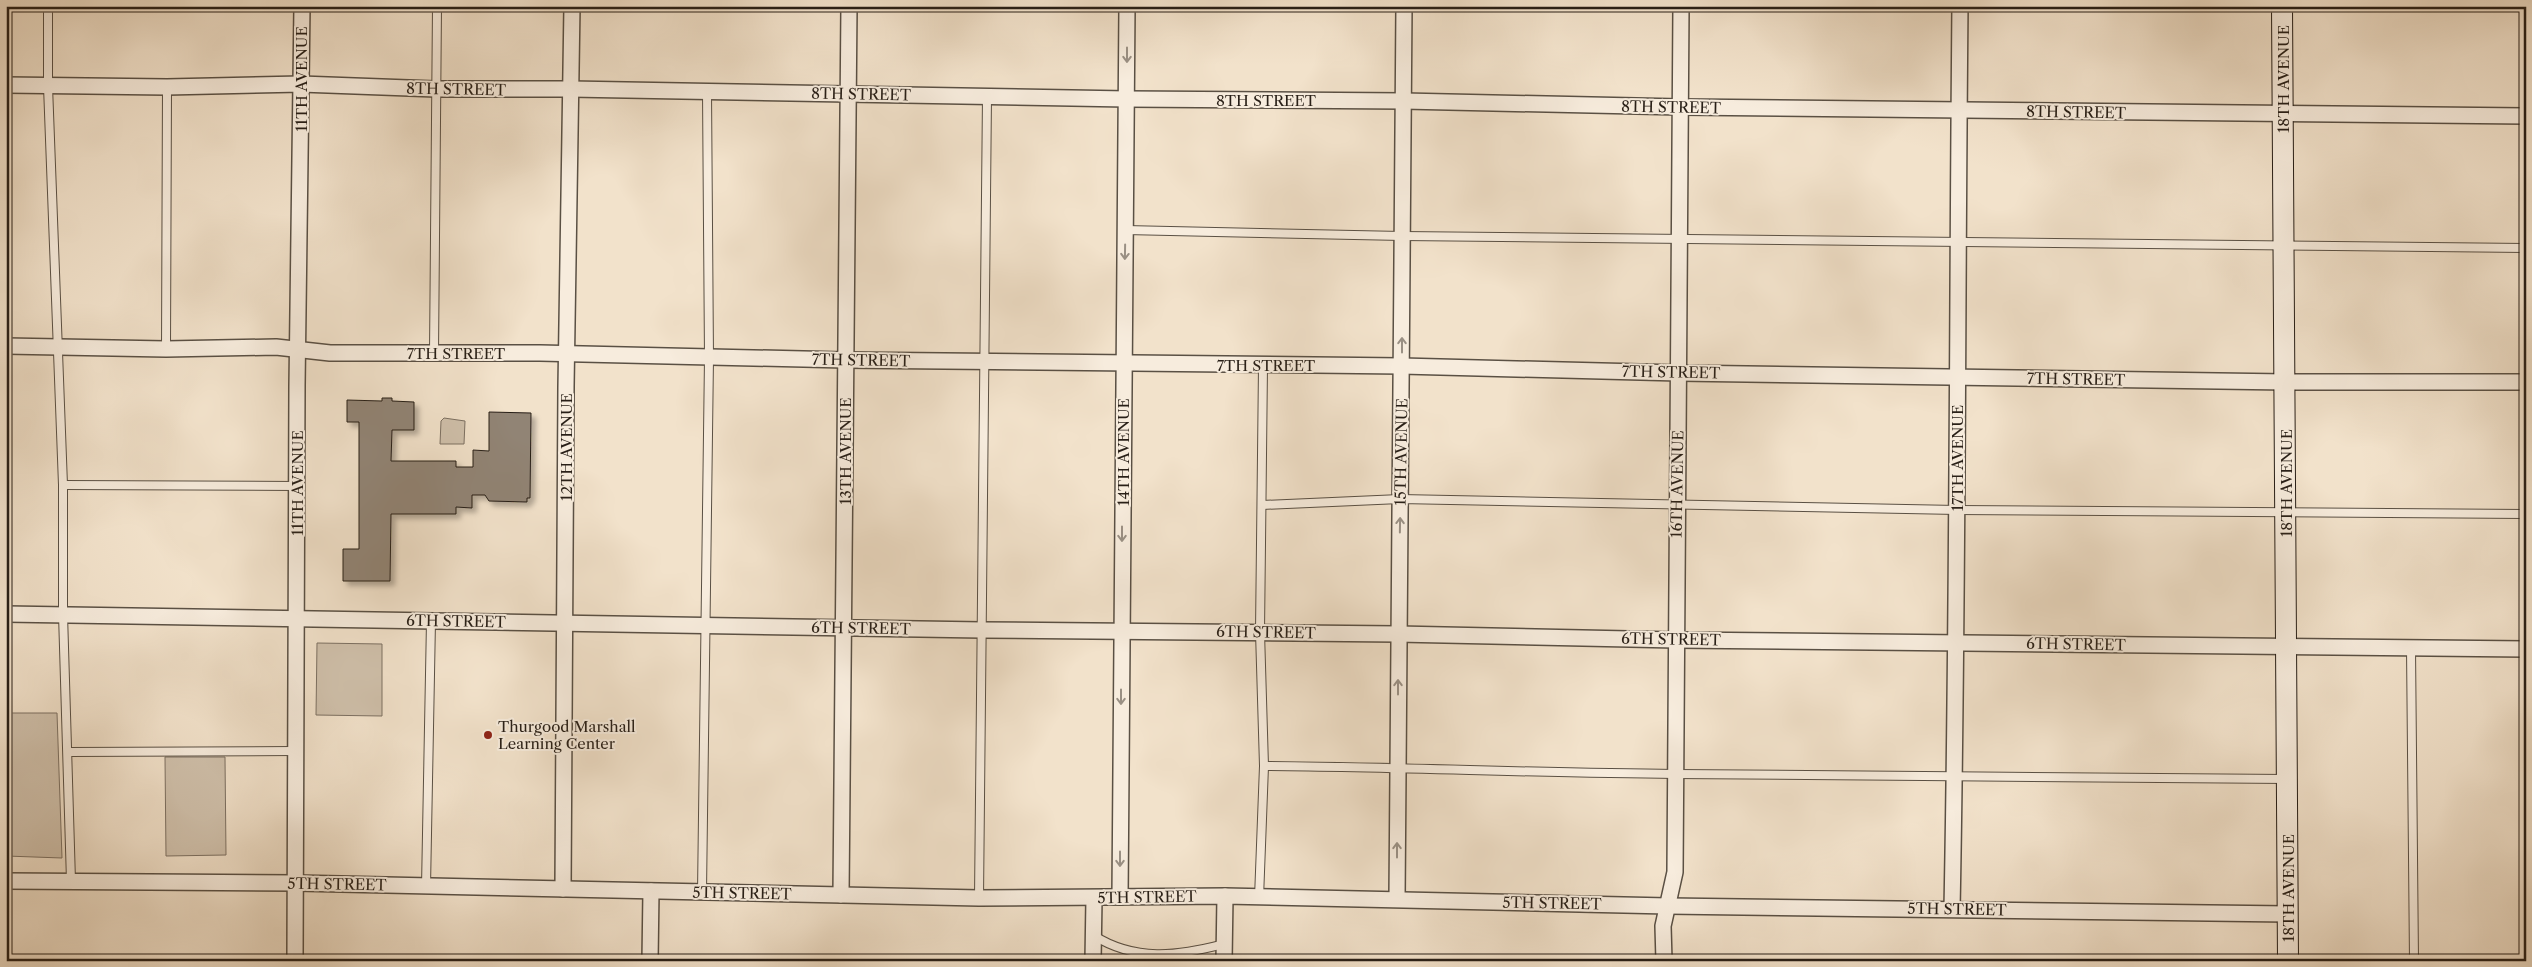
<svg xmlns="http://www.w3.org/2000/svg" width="2532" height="967" font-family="'Libre Caslon Text',serif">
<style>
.green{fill:#d0c1ac;stroke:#7c7062}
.building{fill:#918475;stroke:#281f17;filter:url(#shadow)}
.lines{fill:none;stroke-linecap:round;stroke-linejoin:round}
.lane-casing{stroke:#5a5044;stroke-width:10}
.street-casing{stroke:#5a5044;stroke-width:18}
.secondary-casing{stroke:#281f17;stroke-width:22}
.lane{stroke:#f7ecdd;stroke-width:8}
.street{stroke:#f7ecdd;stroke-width:15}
.secondary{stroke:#f7ecdd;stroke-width:20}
.oneway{stroke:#9a9084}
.poi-dot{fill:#8f2418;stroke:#f7ecdd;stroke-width:2}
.labels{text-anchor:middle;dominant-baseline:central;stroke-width:4;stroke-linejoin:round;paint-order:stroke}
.street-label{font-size:15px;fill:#281f17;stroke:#f7ecdd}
.poi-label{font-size:15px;fill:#281f17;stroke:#f7ecdd;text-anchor:start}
</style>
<defs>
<filter id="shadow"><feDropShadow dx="4.5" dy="4.5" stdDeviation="2.5" flood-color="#0004"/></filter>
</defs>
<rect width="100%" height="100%" fill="#f2e2cb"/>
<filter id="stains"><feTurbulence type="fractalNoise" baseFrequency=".004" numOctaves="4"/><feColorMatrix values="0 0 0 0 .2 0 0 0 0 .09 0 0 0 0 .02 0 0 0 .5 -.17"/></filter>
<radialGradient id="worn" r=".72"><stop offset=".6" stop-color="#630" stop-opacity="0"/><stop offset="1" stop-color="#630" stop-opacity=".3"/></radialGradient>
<g class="green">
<polygon points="444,418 465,421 464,444 440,444 441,421"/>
<polygon points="317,643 382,644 382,716 316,715"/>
<polygon points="6,713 57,713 62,858 6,856"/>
<polygon points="165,757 225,757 226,855 166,856"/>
</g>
<polygon class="building" points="382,398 392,398 392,401 414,402 414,430 392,430 391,461 456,461 456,467 473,467 473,450 489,451 489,412 531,413 530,498 527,498 527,502 489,501 485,495 472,495 472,508 456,507 456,514 391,514 390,581 343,581 343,549 359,549 359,422 347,422 347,400 382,401"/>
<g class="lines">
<defs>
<g id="lane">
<polyline points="48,6 48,86 63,485 63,614 71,881"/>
<polyline points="1125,230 1402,236 2526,248"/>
<polyline points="166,349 167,87"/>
<polyline points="434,353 437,6"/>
<polyline points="63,485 297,486"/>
<polyline points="1262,505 1400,499 1957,510 2526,514"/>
<polyline points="2411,648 2414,961"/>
<polyline points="68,752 295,751"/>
<path d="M1264,766C1401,767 1538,773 1675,774C1879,776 2083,777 2287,779"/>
<polyline points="426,887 431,621"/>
<polyline points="702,892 709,358 707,92"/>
<polyline points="979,898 987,96"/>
<polyline points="1259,898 1264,766 1260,632 1263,366"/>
<path d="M1093,935C1135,962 1178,956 1224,944"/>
</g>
<g id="street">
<polyline points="6,85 167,87 301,84 436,89 571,89 1127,99 1404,101 1681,107 2526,116"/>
<polyline points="6,346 166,349 276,347 330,353 540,353 845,360 1402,366 1679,373 2286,382 2526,382"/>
<polyline points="6,614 982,630 1398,634 1676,640 2526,649"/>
<polyline points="6,881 296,883 979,898 1225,896 1668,906 2288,914"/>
<polyline points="563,889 566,387 572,6"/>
<polyline points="841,895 849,6"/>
<polyline points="1120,897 1127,6"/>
<polyline points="1397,899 1404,6"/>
<path d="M1952,909C1958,608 1957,307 1960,6"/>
<polyline points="295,961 297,386 302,6"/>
<polyline points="650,961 651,891"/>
<polyline points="1093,961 1094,898"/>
<polyline points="1224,961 1225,896"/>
<polyline points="1664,961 1663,926 1675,872 1681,6"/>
</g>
<polyline id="secondary" points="2282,6 2288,961"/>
</defs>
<use href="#lane" class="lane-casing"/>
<use href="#street" class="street-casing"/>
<use href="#secondary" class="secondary-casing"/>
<use href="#lane" class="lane"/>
<use href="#street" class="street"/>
<use href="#secondary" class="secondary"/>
</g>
<defs><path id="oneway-shaft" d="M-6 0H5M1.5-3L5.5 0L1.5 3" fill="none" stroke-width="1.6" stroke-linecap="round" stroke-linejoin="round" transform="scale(1.25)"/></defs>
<g class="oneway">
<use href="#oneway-shaft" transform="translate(1127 55) rotate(90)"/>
<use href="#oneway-shaft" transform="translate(1125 252) rotate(91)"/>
<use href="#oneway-shaft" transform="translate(1402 345) rotate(-90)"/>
<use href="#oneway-shaft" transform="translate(1400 525) rotate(-89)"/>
<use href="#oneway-shaft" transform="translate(1122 534) rotate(90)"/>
<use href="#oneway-shaft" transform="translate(1398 687) rotate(-90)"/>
<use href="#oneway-shaft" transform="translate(1121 697) rotate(90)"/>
<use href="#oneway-shaft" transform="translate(1397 850) rotate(-90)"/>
<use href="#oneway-shaft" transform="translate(1120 859) rotate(90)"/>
</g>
<circle class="poi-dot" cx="488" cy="735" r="5"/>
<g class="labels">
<g class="street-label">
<text transform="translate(301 79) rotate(-90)">11TH AVENUE</text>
<text transform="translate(2283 79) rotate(-90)">18TH AVENUE</text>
<text transform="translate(456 89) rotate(1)">8TH STREET</text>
<text transform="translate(861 94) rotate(1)">8TH STREET</text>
<text x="1266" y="100">8TH STREET</text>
<text transform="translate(1671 107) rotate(1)">8TH STREET</text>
<text transform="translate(2076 112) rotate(1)">8TH STREET</text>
<text x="456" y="353">7TH STREET</text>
<text transform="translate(861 360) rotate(1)">7TH STREET</text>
<text x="1266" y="365">7TH STREET</text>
<text transform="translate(1671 372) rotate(1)">7TH STREET</text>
<text transform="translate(2076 379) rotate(1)">7TH STREET</text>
<text transform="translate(566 447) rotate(-90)">12TH AVENUE</text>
<text transform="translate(845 451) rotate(-90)">13TH AVENUE</text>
<text transform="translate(1123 452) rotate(-90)">14TH AVENUE</text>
<text transform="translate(1401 452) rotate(-89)">15TH AVENUE</text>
<text transform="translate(1957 458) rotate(-90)">17TH AVENUE</text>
<text transform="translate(297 483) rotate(-90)">11TH AVENUE</text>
<text transform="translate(2286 483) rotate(-90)">18TH AVENUE</text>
<text transform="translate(1677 484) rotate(-89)">16TH AVENUE</text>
<text transform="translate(456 621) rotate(1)">6TH STREET</text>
<text transform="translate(861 628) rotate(1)">6TH STREET</text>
<text transform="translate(1266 632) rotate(1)">6TH STREET</text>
<text transform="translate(1671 639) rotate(1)">6TH STREET</text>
<text transform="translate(2076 644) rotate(1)">6TH STREET</text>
<text transform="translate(337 884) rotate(1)">5TH STREET</text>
<text transform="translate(2288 888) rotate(-90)">18TH AVENUE</text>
<text transform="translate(742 893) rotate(1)">5TH STREET</text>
<text transform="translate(1147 897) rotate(-1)">5TH STREET</text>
<text transform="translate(1552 903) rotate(1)">5TH STREET</text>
<text transform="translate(1957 909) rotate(1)">5TH STREET</text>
</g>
<g class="poi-label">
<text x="498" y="726">Thurgood Marshall<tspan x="498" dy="17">Learning Center</tspan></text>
</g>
</g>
<rect width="2532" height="967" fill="none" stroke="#f2e2cb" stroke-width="25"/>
<rect x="8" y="8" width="2517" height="952" fill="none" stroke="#281f17" stroke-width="2.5"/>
<rect x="12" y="12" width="2507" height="942" fill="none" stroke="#281f17"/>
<rect width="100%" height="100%" filter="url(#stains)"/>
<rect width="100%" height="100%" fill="url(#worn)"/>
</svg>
